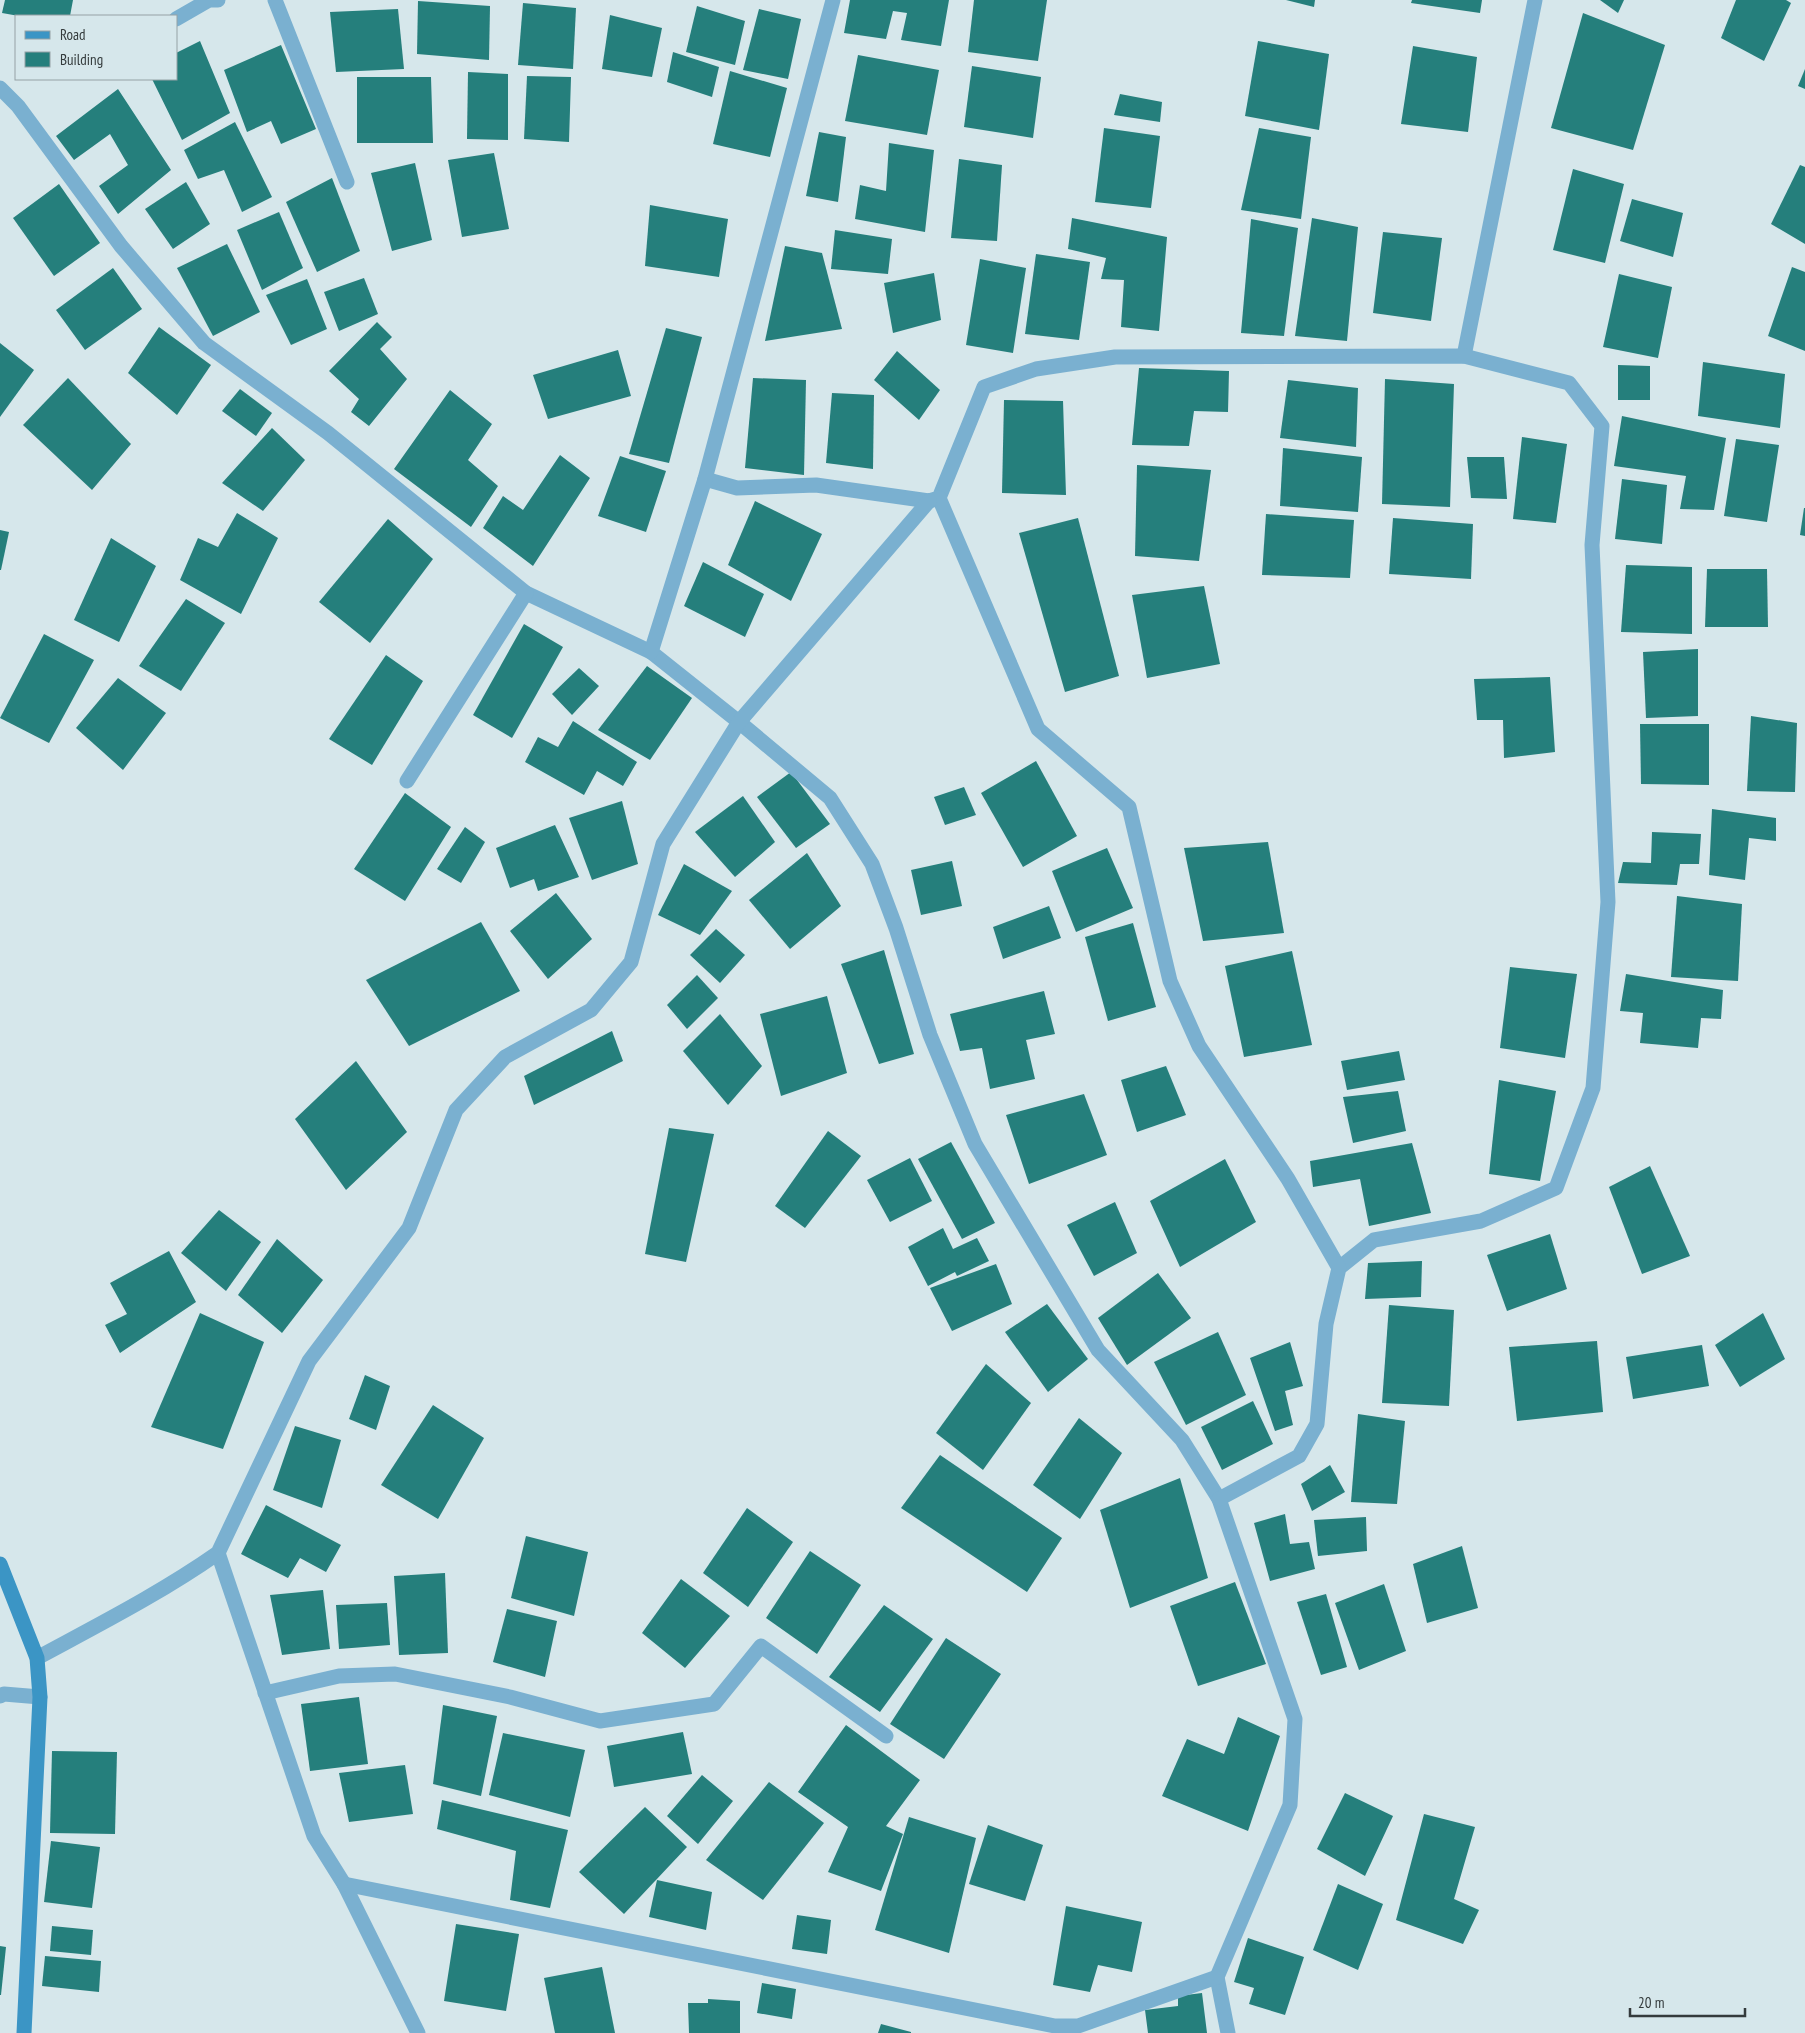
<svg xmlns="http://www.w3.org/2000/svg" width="1805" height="2033" font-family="'PT Sans Narrow',sans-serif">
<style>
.building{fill:#257f7c}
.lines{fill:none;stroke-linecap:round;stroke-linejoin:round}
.street{stroke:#7ab0d0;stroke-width:15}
.secondary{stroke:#3b95c5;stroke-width:15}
</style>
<rect width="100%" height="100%" fill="#d6e7eb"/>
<g class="building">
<polygon points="5,0 73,0 70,16 19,16 2,13"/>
<polygon points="850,0 949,0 941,46 901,40 907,13 893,11 886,39 844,33"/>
<polygon points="974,0 1047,0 1038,61 968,52"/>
<polygon points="1286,0 1315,0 1314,7"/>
<polygon points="1412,0 1482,0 1480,13 1411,3"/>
<polygon points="1600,0 1624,0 1618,13"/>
<polygon points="1736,0 1786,0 1791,3 1764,61 1721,38"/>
<polygon points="418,1 490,6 489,60 417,54"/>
<polygon points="523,3 576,8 573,69 518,65"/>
<polygon points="697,6 745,21 735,65 686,52"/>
<polygon points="398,9 404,69 336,72 330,12"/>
<polygon points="759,9 801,19 788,79 743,70"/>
<polygon points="1583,13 1665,45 1633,150 1551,128"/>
<polygon points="610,15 662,28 652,77 602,69"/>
<polygon points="200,41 230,113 182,140 152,79 176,79 176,53"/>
<polygon points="1258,41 1329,54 1319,130 1245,116"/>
<polygon points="281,45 316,129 281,144 271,121 247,132 224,70"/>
<polygon points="1413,46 1477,57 1468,132 1401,124"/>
<polygon points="673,52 719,67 712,97 667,82"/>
<polygon points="858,55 939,70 927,135 845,121"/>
<polygon points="972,66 1041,77 1033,138 964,127"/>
<polygon points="1805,69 1805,89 1798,86"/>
<polygon points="730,71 787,88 770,157 713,144"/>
<polygon points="468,72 508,74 508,140 467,139"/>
<polygon points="527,76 571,77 569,142 524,139"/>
<polygon points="357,77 431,77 433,143 357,143"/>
<polygon points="118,89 171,170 118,214 99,186 128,165 110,134 74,160 56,136"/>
<polygon points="1120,94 1162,102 1160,122 1114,115"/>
<polygon points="235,122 272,197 242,212 224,170 198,179 184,150"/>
<polygon points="1104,128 1160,136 1151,208 1095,202"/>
<polygon points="1259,128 1311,137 1301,219 1241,210"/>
<polygon points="819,132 846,137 838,202 806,196"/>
<polygon points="889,143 934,150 925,232 855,219 860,185 886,191"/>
<polygon points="494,153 509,229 462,237 448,160"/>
<polygon points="959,159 1002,165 997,241 951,238"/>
<polygon points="415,163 432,240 392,251 371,173"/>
<polygon points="1800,165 1805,167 1805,244 1771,224"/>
<polygon points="1573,169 1624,184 1605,263 1553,250"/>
<polygon points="332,178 360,251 317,272 286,202"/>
<polygon points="186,182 210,224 173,249 145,209"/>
<polygon points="59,184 100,243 54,276 13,218"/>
<polygon points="1632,199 1683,213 1673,257 1620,241"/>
<polygon points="650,205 728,219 719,277 645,266"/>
<polygon points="279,212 303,268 262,290 237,230"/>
<polygon points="1072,218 1167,237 1159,331 1121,327 1124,280 1101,279 1106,258 1068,249"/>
<polygon points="1312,218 1358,227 1347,341 1295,336"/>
<polygon points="1251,219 1298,228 1284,336 1241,333"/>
<polygon points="835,230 892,239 888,274 831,269"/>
<polygon points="1383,232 1442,238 1431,321 1373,313"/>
<polygon points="227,244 260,312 213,336 177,268"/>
<polygon points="785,246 822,253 842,329 765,341"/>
<polygon points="1036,254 1090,262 1079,340 1025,334"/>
<polygon points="980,259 1026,268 1013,353 966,345"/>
<polygon points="1792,267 1805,272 1805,351 1768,336"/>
<polygon points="113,268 142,309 85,350 56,310"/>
<polygon points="934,273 941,320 893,333 884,283"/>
<polygon points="1619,274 1672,287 1658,358 1603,347"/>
<polygon points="364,278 378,314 339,331 324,292"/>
<polygon points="307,279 327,329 291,345 266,295"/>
<polygon points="377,322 392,337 380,349 407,379 369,426 351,412 359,399 329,371"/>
<polygon points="159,327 211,365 177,415 128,373"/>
<polygon points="666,328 702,337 669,463 629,454"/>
<polygon points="0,343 34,370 0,417"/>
<polygon points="618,350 631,396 548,419 533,375"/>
<polygon points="897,351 940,390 919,420 874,380"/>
<polygon points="1703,362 1785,374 1780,428 1698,416"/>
<polygon points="1618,365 1650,366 1650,400 1618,400"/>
<polygon points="1139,368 1229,371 1228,412 1194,411 1189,446 1132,445"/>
<polygon points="68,378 131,444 92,490 23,425"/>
<polygon points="753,378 806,380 804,475 745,468"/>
<polygon points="1385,379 1454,384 1450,507 1382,504"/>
<polygon points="1288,380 1358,388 1356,447 1280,438"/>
<polygon points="240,389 272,413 256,436 222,411"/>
<polygon points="450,390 492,424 468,460 498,486 471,527 394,469"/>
<polygon points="832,393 874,395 873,469 826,463"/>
<polygon points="1004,400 1063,401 1066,495 1002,493"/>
<polygon points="1622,416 1726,438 1714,510 1680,509 1686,476 1614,466"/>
<polygon points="272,428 305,460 263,511 222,483"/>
<polygon points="1522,437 1567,444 1556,523 1513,519"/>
<polygon points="1736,439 1779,445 1767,522 1724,516"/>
<polygon points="1283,448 1362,457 1358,512 1280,506"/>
<polygon points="560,455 590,478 533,566 483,528 503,496 523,510"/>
<polygon points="620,456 666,471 646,532 598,516"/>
<polygon points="1467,457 1504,457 1507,499 1471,498"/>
<polygon points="1137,465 1211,470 1199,561 1135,556"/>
<polygon points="1622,479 1667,485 1662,544 1615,539"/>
<polygon points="755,501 822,534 791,601 728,565"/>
<polygon points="1804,508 1805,508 1805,536 1800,535"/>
<polygon points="237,513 278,538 241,614 180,580 198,538 218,547"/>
<polygon points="1266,514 1354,520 1350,578 1262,575"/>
<polygon points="1078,518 1119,676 1065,692 1019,533"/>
<polygon points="1393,518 1473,524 1471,579 1389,574"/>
<polygon points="388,519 433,559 370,643 319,602"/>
<polygon points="0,530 9,532 1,570 0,570"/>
<polygon points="111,538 156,566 119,642 74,620"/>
<polygon points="703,562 764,594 745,637 684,606"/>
<polygon points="1626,565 1692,567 1692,634 1621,632"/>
<polygon points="1707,569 1767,569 1768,627 1705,627"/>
<polygon points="1204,586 1220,664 1147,678 1132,595"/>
<polygon points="186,599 225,623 181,691 139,666"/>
<polygon points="524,624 563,647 512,738 473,715"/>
<polygon points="44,634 94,660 49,743 0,718"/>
<polygon points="1698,649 1698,716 1646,718 1643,652"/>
<polygon points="386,655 423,681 372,765 329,739"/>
<polygon points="647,666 692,698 650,760 598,730"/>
<polygon points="579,668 599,686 572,715 552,694"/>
<polygon points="1550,677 1555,752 1504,758 1503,720 1477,720 1474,679"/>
<polygon points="118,678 166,713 123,770 76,728"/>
<polygon points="1751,716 1797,723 1795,792 1747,791"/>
<polygon points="573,721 637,762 623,786 597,771 584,795 525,762 538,737 558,747"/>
<polygon points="1640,724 1709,724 1709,785 1641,784"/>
<polygon points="1036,761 1077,836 1023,867 981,793"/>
<polygon points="791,772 830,824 796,848 757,797"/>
<polygon points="964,787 976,815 945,825 934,797"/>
<polygon points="405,793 451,827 405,901 354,869"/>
<polygon points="743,796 775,842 735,877 695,832"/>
<polygon points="622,801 638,864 592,880 569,818"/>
<polygon points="1712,809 1776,818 1776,841 1749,838 1745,880 1709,875"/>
<polygon points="555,825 579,877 538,891 534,879 510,888 496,848"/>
<polygon points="465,827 485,842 461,883 437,869"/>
<polygon points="1652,832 1701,834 1699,864 1680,864 1677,885 1618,883 1623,862 1651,863"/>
<polygon points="1268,842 1284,933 1203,941 1184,848"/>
<polygon points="1107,848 1133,908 1076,932 1052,871"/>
<polygon points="807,853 841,906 790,949 749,900"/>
<polygon points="952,861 962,906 921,915 911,870"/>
<polygon points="684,864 732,891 700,935 658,915"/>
<polygon points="556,893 592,939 548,979 510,931"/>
<polygon points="1677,896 1742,904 1738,981 1671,977"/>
<polygon points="1049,906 1061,938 1003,959 993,927"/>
<polygon points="481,922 520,991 409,1046 366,980"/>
<polygon points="1133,923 1156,1007 1108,1021 1085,937"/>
<polygon points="716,929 745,955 720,983 690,955"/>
<polygon points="884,950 914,1054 879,1064 841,964"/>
<polygon points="1292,951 1312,1045 1244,1057 1225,966"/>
<polygon points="1510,967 1577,974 1565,1058 1500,1048"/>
<polygon points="1626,974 1723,990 1721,1019 1701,1018 1698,1048 1640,1043 1643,1013 1620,1011"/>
<polygon points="697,975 718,998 687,1029 667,1005"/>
<polygon points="1044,991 1055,1034 1026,1040 1035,1079 990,1089 982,1048 960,1051 950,1014"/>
<polygon points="827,996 847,1073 781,1096 760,1014"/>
<polygon points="720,1014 762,1066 728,1105 683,1051"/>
<polygon points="612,1031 623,1061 534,1105 524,1076"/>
<polygon points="1399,1051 1405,1080 1347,1090 1341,1061"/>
<polygon points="356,1061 407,1132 346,1190 295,1119"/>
<polygon points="1166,1066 1186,1115 1137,1132 1121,1080"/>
<polygon points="1499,1080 1556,1091 1540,1181 1489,1174"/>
<polygon points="1398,1091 1406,1131 1353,1143 1343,1097"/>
<polygon points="1084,1094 1107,1155 1029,1184 1006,1115"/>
<polygon points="669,1128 714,1134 686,1262 645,1254"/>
<polygon points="828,1131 861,1156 805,1228 775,1206"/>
<polygon points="951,1142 995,1223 962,1239 918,1159"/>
<polygon points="1412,1143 1431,1213 1369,1226 1360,1179 1313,1187 1310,1161"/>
<polygon points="910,1158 932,1201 890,1222 867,1180"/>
<polygon points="1225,1159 1256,1222 1180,1267 1150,1201"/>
<polygon points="1650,1166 1690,1256 1642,1274 1609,1187"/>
<polygon points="1115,1202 1137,1253 1094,1276 1067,1225"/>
<polygon points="219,1210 261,1242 226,1291 181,1253"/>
<polygon points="943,1228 953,1249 977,1238 989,1261 957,1276 955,1272 928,1286 908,1247"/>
<polygon points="1550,1234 1567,1289 1507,1311 1487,1255"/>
<polygon points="277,1239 323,1280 282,1333 238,1295"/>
<polygon points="169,1251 196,1302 120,1353 105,1325 127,1314 110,1283"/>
<polygon points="1422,1261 1421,1297 1365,1299 1368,1263"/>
<polygon points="996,1264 1012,1304 952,1331 930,1288"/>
<polygon points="1158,1273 1191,1318 1127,1365 1098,1318"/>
<polygon points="1047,1304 1088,1359 1048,1392 1005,1332"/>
<polygon points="1389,1305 1454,1310 1449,1406 1382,1403"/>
<polygon points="200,1313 264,1342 223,1449 151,1427"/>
<polygon points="1763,1313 1785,1359 1740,1387 1715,1345"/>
<polygon points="1218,1332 1246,1395 1186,1425 1154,1362"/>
<polygon points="1597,1341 1603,1412 1517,1421 1509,1347"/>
<polygon points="1290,1342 1303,1386 1285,1391 1293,1425 1275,1431 1250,1358"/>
<polygon points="1702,1345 1709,1386 1633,1399 1626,1357"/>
<polygon points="986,1364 1031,1403 983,1470 936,1433"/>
<polygon points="365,1375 390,1386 376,1430 349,1419"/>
<polygon points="1253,1401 1273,1444 1222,1470 1201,1427"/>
<polygon points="433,1405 484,1438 438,1519 381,1485"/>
<polygon points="1358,1414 1405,1421 1397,1504 1351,1502"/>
<polygon points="1079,1418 1122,1453 1080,1519 1033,1485"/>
<polygon points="295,1426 341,1440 322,1508 273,1490"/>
<polygon points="940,1455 1062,1538 1027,1592 901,1508"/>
<polygon points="1330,1465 1345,1492 1312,1511 1301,1484"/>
<polygon points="1180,1478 1208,1578 1130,1608 1100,1510"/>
<polygon points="266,1505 341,1545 326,1572 300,1558 288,1578 241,1554"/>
<polygon points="747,1508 793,1542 748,1607 703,1573"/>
<polygon points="1285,1514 1290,1544 1309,1542 1315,1569 1270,1581 1254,1523"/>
<polygon points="1366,1517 1367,1551 1318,1556 1314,1520"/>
<polygon points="526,1536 588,1552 574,1616 511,1598"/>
<polygon points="1462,1546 1478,1608 1427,1623 1413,1564"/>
<polygon points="810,1551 861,1585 817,1654 766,1618"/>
<polygon points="445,1573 448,1653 399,1655 394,1576"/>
<polygon points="681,1579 730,1616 685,1668 642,1633"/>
<polygon points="1235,1582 1266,1664 1198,1686 1170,1606"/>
<polygon points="1384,1584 1406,1651 1359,1670 1335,1603"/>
<polygon points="323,1590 330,1649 282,1655 270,1595"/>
<polygon points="1326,1594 1347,1667 1321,1675 1297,1602"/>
<polygon points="387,1603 390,1645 339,1649 336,1605"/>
<polygon points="884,1605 933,1639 880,1712 829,1677"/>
<polygon points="507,1609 557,1621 545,1677 493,1662"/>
<polygon points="946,1638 1001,1674 944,1759 890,1724"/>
<polygon points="359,1697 368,1764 310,1771 301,1704"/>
<polygon points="443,1705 497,1716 481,1796 433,1784"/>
<polygon points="1238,1717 1280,1736 1248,1831 1162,1796 1187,1739 1224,1754"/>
<polygon points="846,1725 920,1780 886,1826 903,1834 881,1891 828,1872 848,1827 798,1792"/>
<polygon points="683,1732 692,1774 614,1787 607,1746"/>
<polygon points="503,1733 585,1750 570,1817 489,1795"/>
<polygon points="52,1751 117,1752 115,1834 50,1833"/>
<polygon points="405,1765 413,1814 349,1822 339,1773"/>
<polygon points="702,1775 733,1801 698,1844 667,1816"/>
<polygon points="769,1782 824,1823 763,1900 706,1860"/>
<polygon points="1345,1793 1393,1816 1365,1876 1317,1849"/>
<polygon points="442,1800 568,1830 550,1908 510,1900 516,1851 437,1829"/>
<polygon points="645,1807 687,1847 624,1914 579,1872"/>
<polygon points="1424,1814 1475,1827 1454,1899 1479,1910 1463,1944 1396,1920"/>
<polygon points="909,1817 976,1838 949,1953 875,1930"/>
<polygon points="988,1825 1043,1845 1025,1901 969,1884"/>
<polygon points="51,1841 100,1847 92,1908 44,1902"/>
<polygon points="657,1880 712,1892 706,1930 649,1917"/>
<polygon points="1338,1884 1383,1904 1358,1970 1313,1950"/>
<polygon points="1066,1906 1142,1922 1132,1972 1098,1965 1090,1992 1053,1985"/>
<polygon points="797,1915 831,1920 827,1954 792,1949"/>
<polygon points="456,1924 519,1934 506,2011 444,2001"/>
<polygon points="52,1926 93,1930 91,1955 50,1951"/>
<polygon points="1248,1938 1304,1957 1285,2015 1249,2004 1254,1988 1234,1982"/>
<polygon points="0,1946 6,1947 1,1995 0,1995"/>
<polygon points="45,1956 101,1961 99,1992 42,1986"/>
<polygon points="602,1967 615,2033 555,2033 544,1978"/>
<polygon points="762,1983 796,1989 792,2019 757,2013"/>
<polygon points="1202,1993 1207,2033 1148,2033 1145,2010 1178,2006 1178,1996"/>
<polygon points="708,1999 740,2001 740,2033 689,2033 688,2003 708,2003"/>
<polygon points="881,2024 911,2032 911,2033 878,2033"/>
</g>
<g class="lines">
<g class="street">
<polyline points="275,0 347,182"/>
<polyline points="176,19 209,0 218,0"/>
<polyline points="0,88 18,106 121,246 204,343 328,433 526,593 651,652 739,722 830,798 872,864 896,928 930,1035 975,1144 1098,1350 1182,1440 1219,1499 1295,1719 1290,1805 1217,1977 1228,2033"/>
<polyline points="1464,356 1535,0"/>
<polyline points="705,479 737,488 816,485 929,501 939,498 984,387 1036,369 1115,357 1464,356 1569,383 1602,426 1592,545 1608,902 1593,1088 1556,1188 1481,1221 1374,1240 1339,1268 1326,1324 1317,1424 1299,1456 1219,1499"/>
<polyline points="939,498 1038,729 1129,807 1170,981 1199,1046 1288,1179 1339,1268"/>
<polyline points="651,652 705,479 833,0"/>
<polyline points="407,781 526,593"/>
<polyline points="218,1553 314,1836 344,1884 418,2033"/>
<path d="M37,1658C98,1625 161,1593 218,1553L309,1361L409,1228L456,1110L505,1057L591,1010L631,962L663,844L739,722L929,501"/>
<polyline points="265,1693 339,1676 395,1674 510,1697 600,1721 714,1704 761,1646 886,1736"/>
<polyline points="0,1696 4,1694 40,1697"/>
<polyline points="344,1884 1055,2026 1078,2026 1217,1977"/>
</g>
<polyline class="secondary" points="0,1564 37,1658 40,1697 24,2033"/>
</g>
<rect x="15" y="15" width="162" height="65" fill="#d6e7eb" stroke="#95a2a5"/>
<rect x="25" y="31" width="25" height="8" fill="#3b95c5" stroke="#95a2a5"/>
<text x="60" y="40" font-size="15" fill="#343b3c">Road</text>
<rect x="25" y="52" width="25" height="15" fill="#257f7c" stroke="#95a2a5"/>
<text x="60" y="65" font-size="15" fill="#343b3c">Building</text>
<path d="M1630 2008v8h115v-8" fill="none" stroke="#343b3c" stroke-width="2.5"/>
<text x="1638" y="2008" font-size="15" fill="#343b3c" stroke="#d6e7eb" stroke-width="4" paint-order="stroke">20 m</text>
</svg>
